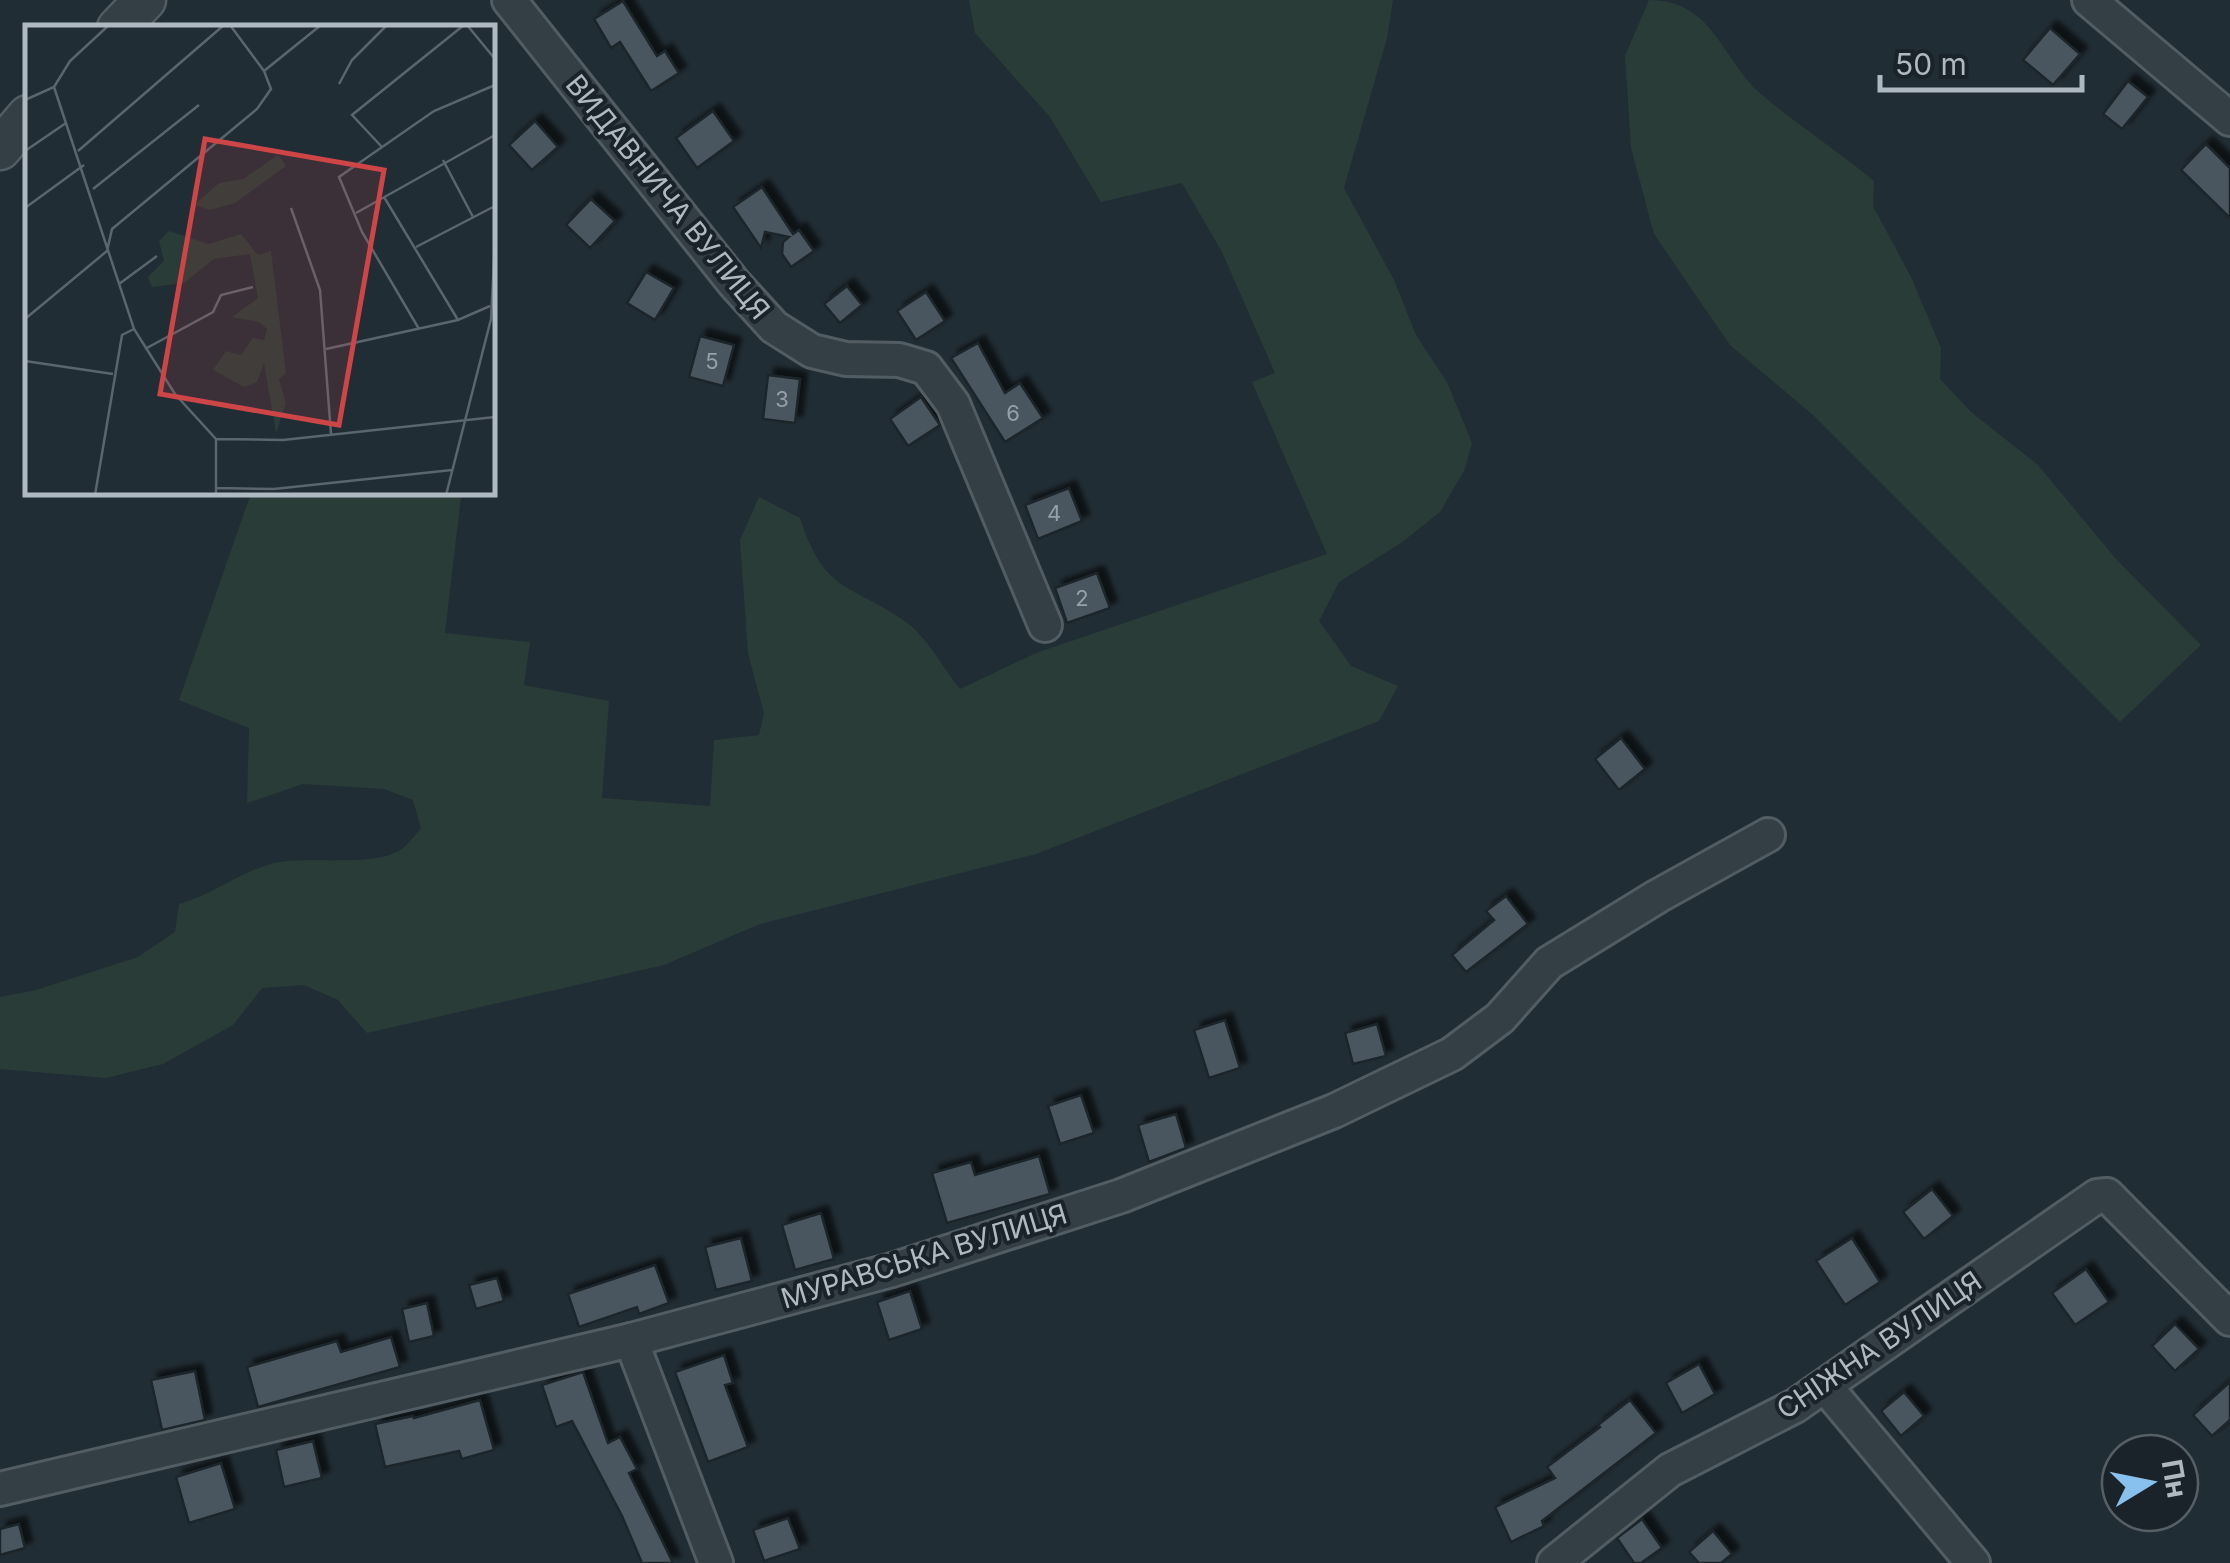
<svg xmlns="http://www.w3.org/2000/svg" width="2230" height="1563" font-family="Inter,sans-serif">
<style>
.green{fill:#293c38}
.building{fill:#4a5760;stroke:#1c252b;stroke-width:2.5;filter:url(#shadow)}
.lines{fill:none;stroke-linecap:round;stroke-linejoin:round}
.minor-casing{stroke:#525c63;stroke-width:38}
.tertiary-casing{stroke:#525c63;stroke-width:45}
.minor{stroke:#343e45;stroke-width:32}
.tertiary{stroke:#343e45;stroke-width:40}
.labels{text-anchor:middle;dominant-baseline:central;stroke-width:8;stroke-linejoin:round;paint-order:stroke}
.number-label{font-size:22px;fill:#96a0aa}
.street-label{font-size:28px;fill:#afb9c2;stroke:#1a2329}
.inset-road{fill:none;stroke:#5a656d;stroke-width:2.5}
.view{fill:#ce4547;fill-opacity:0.15;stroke:#ce4547;stroke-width:5}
.inset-edge{fill:none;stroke:#afb9c2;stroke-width:5}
</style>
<defs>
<filter id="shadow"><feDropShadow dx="7" dy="-7" stdDeviation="2.5" flood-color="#0009"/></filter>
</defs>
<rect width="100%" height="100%" fill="#212d34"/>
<g class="green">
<path d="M969,0H1393L1387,38L1344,188L1394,280L1416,335L1447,382L1472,443L1465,469L1440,512L1401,543L1339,582L1319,621L1351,666L1398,686L1379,721L1036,854L760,924L664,965L367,1033L338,1000L304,985L262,988L233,1025L163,1064L106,1078L0,1069V997L36,990L138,957L175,932L179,904C211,896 238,873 271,864C304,855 374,868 400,850C408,845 415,835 421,828L413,800L384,789L303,784L247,803L249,728L179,700L251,493L449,492L461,497L445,633L530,642L524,685L609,701L602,798L710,806L714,740L759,735L764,713L748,654L740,540L759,497L800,518C825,595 849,582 906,622C925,635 945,670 960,689L1036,653L1327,554L1252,382L1275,373L1222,252L1182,183L1101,202L1050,117L975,33Z"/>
<path d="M1649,0C1714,0 1722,61 1762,95C1798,125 1838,151 1874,181L1873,206L1911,277L1941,348L1940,379L1971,412L2038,465L2116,559L2201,645L2120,722L1813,415L1730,345L1654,234L1631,148L1625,56Z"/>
</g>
<g class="building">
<polygon points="623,1 657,56 665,51 679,73 651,91 620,42 611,48 594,19"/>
<polygon points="2050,28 2080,54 2053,85 2023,60"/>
<polygon points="2128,81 2148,97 2122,129 2103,114"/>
<polygon points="713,111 734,141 697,168 676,138"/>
<polygon points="535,121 558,147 532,170 509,145"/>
<polygon points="2206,144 2230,168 2230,218 2181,170"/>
<polygon points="762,187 793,234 799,230 814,251 791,267 782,254 783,242 789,237 765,232 761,248 733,207"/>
<polygon points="591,199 615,221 590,248 566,225"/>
<polygon points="646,272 674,288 655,320 627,303"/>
<polygon points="847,286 862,305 840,323 824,304"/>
<polygon points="926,292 945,321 916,340 897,311"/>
<polygon points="700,336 734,345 723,386 689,377"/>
<polygon points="978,343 1005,393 1020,383 1043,418 1005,442 951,358"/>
<polygon points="768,375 800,379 795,423 763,419"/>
<polygon points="921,397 940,425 908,446 890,419"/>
<polygon points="1069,488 1082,521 1038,539 1025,505"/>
<polygon points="1097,573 1110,608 1067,623 1055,588"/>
<polygon points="1621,738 1645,769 1619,790 1595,759"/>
<polygon points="1506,896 1528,924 1466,972 1452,955 1494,920 1486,911"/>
<polygon points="1225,1020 1240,1068 1209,1078 1194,1030"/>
<polygon points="1377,1024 1386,1056 1353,1064 1345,1033"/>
<polygon points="1081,1095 1094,1133 1060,1144 1048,1106"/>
<polygon points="1176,1114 1186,1148 1149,1162 1138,1125"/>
<polygon points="1039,1156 1050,1194 947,1223 932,1173 971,1162 975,1175"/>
<polygon points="1932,1189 1953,1216 1924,1239 1903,1212"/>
<polygon points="821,1213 834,1259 795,1270 782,1225"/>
<polygon points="741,1238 752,1281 716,1290 705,1247"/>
<polygon points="1852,1238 1880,1282 1845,1305 1816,1261"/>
<polygon points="655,1265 669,1303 639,1314 637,1307 579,1327 568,1294"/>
<polygon points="2086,1269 2109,1302 2075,1325 2052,1293"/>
<polygon points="497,1278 504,1301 476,1309 469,1285"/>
<polygon points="910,1291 922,1329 889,1340 877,1302"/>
<polygon points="427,1303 434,1336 409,1342 402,1309"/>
<polygon points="2175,1324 2199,1349 2175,1371 2152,1346"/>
<polygon points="391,1337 400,1367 258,1407 247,1367 337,1341 341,1352"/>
<polygon points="724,1355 733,1383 725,1385 748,1447 708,1462 675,1372"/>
<polygon points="1699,1364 1715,1394 1682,1413 1666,1383"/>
<polygon points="195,1371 205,1420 162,1430 151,1380"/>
<polygon points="583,1372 608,1443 620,1437 637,1469 629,1473 673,1563 642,1563 622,1516 572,1421 556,1427 542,1385"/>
<polygon points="2230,1382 2230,1420 2212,1436 2193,1415"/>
<polygon points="1904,1392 1924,1416 1901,1436 1881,1411"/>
<polygon points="480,1400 494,1450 462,1459 459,1451 385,1467 375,1424 413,1416 414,1418"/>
<polygon points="1630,1400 1656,1433 1542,1521 1544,1526 1511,1542 1495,1507 1555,1478 1547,1467 1600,1427 1598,1425"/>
<polygon points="313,1441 322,1478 284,1487 276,1450"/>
<polygon points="221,1463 235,1509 189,1523 176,1477"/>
<polygon points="788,1518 800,1549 764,1561 753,1530"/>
<polygon points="1642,1519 1662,1548 1641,1563 1634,1563 1617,1538"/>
<polygon points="19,1524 25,1548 0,1555 0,1529"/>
<polygon points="1713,1531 1732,1554 1721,1563 1699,1563 1689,1552"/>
</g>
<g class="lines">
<defs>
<g id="minor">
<polyline points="509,0 734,283 774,327 812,351 846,359 899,360 926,368 953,404 1045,625"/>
<polyline points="2089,0 2230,119"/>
<polyline points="631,1340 716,1563"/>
<polyline points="1825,1386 1973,1563"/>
<polyline points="0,1489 631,1340 892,1270 1121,1196 1334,1111 1452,1054 1500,1018 1549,963 1658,896 1768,835"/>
<polyline points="1554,1563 1670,1470 1795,1406 2097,1196 2107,1195 2230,1319"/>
</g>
<g id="tertiary">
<polyline points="118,28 145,0"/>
<polyline points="0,149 28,116"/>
</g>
</defs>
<use href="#minor" class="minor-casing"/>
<use href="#tertiary" class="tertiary-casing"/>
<use href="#minor" class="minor"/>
<use href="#tertiary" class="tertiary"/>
</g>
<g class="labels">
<g class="number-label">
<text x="712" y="361">5</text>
<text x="782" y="399">3</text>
<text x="1013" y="413">6</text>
<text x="1054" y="513">4</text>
<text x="1082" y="598">2</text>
</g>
<g class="street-label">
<text transform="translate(668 197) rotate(51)">ВИДАВНИЧА ВУЛИЦЯ</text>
<text transform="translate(924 1256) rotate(-17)">МУРАВСЬКА ВУЛИЦЯ</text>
<text transform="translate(1879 1345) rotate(-34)">СНІЖНА ВУЛИЦЯ</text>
</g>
</g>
<g transform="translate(25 25)">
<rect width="470" height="470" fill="#212d34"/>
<path d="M253,130L261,141L210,178L185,185L169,180L194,158L218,154ZM144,206L184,219L216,209L233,230L246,226L261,348L254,354L261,378L251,408L239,338L232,357L219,362L188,345L201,326L216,330L228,313L239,315L242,304L234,297L207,292L233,273L225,229L189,234L159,258L127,262L123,252L139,236L134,216Z" fill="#293c38"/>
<path class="inset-road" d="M205,0L239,46M442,0L470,34M314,59L327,35L362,0M29,62L109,304L150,369L191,414L258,415L470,392M0,75L29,62L45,36L84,0M357,122L327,90L439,0M0,126L41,98M53,126L199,0M418,135L448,192M68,164L174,80M359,172L433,295M0,183L59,140M266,183L295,265L306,409M331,188L470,110M391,222L470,181M94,259L132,231M0,294L82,226L87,204L232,84L246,64L239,46L296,0M394,304L337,207L314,152L409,86L470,60M120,324L188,287L196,270L228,262M301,324L433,295L465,281M0,336L88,349M191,463L249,464L427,445M70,470L97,310L109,304M191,470V414M421,470L466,294L470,215"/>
<path class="view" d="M180,114L359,145L314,400L135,369Z"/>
<rect width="470" height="470" class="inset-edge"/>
</g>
<g transform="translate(2150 1483) rotate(80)"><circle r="48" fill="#1a2329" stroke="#565f66" stroke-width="2.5"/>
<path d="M0-8L18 38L0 25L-18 38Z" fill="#88c1ed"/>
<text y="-15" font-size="28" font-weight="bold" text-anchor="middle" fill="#afb9c2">Пн</text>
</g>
<path d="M1880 75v15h202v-15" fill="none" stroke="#afb9c2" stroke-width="5"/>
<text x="1895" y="75" font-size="30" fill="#afb9c2" stroke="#1a2329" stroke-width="8" paint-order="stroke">50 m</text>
</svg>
